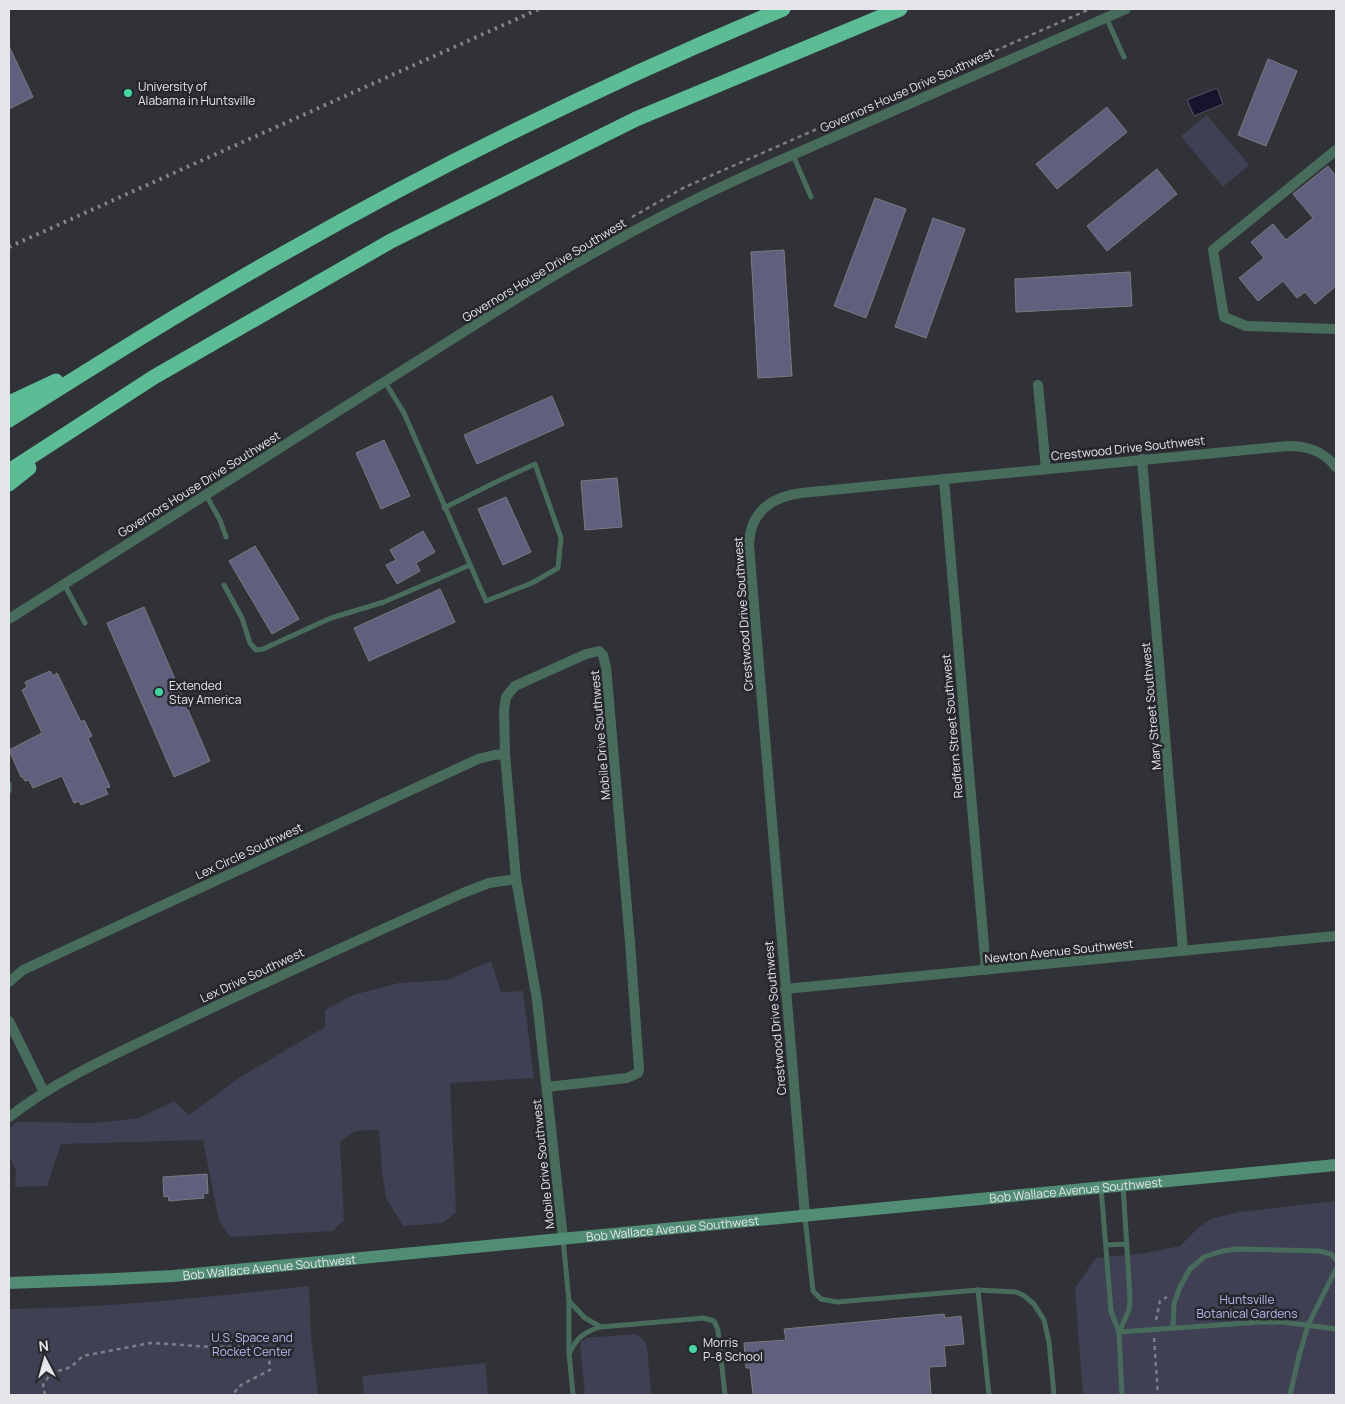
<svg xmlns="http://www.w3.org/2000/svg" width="1345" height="1404" font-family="Manrope,sans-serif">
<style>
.green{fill:#404055}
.water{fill:#16142d;stroke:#545366}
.building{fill:#605f7d;stroke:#7a7a82}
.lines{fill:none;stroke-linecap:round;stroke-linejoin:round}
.path{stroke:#7e7e85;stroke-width:2.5;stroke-dasharray:4 4;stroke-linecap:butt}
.lane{stroke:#486c5c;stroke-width:5}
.street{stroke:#486c5c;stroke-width:10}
.secondary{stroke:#518d74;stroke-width:12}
.highway{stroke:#5bbc95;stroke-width:15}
.rail{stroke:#85858b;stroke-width:4;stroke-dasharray:2.5 5;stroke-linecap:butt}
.poi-dot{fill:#42d4a1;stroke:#27272e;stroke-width:2}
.labels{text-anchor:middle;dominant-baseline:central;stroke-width:5;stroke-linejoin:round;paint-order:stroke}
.poi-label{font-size:12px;fill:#e5e5ea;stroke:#27272e;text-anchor:start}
.street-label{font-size:12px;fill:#e5e5ea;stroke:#27272e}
.park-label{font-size:12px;fill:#bab8f0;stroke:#27272e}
</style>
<rect width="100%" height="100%" fill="#313138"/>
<g class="green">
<polygon points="1207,115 1249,165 1223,187 1181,136"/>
<polygon points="491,961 501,992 523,991 534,1078 450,1083 456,1212 443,1223 403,1226 386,1198 382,1171 379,1130 355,1131 340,1142 344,1220 333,1231 230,1237 219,1221 203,1140 61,1144 47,1186 15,1187 16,1171 9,1156 9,1129 17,1122 96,1123 139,1118 174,1101 189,1115 242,1076 325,1027 325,1010 353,995 399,983 447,980"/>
<polygon points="1336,1201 1336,1395 1083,1395 1075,1288 1096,1258 1145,1253 1180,1246 1199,1227 1213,1218 1240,1212"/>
<path d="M309,1286L311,1337L318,1395H9V1309C110,1308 209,1297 309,1286Z"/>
<polygon points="636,1334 642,1338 647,1346 651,1395 585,1395 580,1345 582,1341 587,1338"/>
<polygon points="485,1363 488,1395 364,1395 362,1376"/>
</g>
<polygon class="water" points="1217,88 1223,104 1194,116 1187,100"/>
<g class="building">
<polygon points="9,46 33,97 9,109"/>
<polygon points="1268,59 1297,71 1266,146 1238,135"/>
<polygon points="1107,107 1127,132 1057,189 1036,164"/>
<polygon points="1328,166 1336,176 1336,286 1315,304 1305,292 1297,298 1283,281 1258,301 1239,278 1264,258 1251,242 1273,224 1286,240 1313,218 1293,194"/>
<polygon points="1157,169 1177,194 1107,251 1087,226"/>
<polygon points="875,198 906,209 866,318 834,306"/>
<polygon points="933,218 965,229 926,338 895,327"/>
<polygon points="784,250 792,376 758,378 751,252"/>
<polygon points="1130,272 1132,306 1016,312 1015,279"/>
<polygon points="552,396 564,425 477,464 464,435"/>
<polygon points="384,440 410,496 381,509 356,453"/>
<polygon points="617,478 622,527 585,530 581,481"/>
<polygon points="506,497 531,552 503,565 478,509"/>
<polygon points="423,531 435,552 416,563 420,571 397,584 386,565 396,560 390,550"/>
<polygon points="255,546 299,619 272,634 229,561"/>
<polygon points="440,589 455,622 369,661 354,628"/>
<polygon points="144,607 210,761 174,777 107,623"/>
<polygon points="50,671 53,676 57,673 81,722 84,720 92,736 88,738 110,787 105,788 108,794 81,805 79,801 74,803 62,776 33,788 29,780 25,781 22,776 21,777 9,750 42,733 22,690 27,687 25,682"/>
<polygon points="207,1174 208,1193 203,1194 204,1198 169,1201 168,1196 164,1197 163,1177"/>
<polygon points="944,1314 945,1318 961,1316 964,1344 944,1346 946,1366 929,1367 931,1395 753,1395 750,1368 746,1368 744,1343 786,1340 784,1329"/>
</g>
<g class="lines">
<g class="path">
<polyline points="632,217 685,187 1090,9"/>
<polyline points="1156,1320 1160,1301 1167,1297"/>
<polyline points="1154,1338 1158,1395"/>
<polyline points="45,1395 43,1385 51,1373 71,1367 83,1356 151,1343 213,1347 255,1347 269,1357 270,1370 241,1385 232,1395"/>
</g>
<g class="lane">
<polyline points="1106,17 1124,57"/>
<polyline points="793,155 811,197"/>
<polyline points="385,382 404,413 486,601 532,583 558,568 561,538 535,464 496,482 444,508"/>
<polyline points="206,495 220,520 226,537"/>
<polyline points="64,584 85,623"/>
<polyline points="224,585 242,618 250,643 256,650 263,649 331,618 384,602 470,565"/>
<polyline points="9,784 9,791"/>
<polyline points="1101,1187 1111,1311 1119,1332"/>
<polyline points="805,1217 813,1291 821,1299 837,1302 978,1290 1016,1292 1023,1295 1034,1304 1044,1320 1049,1342 1054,1395"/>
<polyline points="563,1239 569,1301 569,1353 573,1395"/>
<polyline points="1106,1245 1127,1244"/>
<polyline points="978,1290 989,1395"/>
<polyline points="569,1301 585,1318 601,1327 704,1318 714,1321 718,1330 725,1395"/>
<polyline points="1173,1327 1174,1304 1180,1287 1190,1269 1204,1257 1222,1251 1237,1249 1319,1251 1331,1254 1336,1260"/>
<polyline points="1119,1332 1261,1322 1283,1322 1336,1329"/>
<path d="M570,1352C577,1337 585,1332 600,1327"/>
<polyline points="1122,1395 1119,1332 1129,1310 1130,1297 1123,1185"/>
<polyline points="1290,1395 1299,1356 1308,1325 1336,1269"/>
</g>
<g class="street">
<polyline points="1336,150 1213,250 1224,317 1246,326 1336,329"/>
<polyline points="1038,385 1046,469"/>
<polyline points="1142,459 1183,951"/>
<polyline points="944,479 986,970"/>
<path d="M9,619L530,290C601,247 674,208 749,174L1126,9"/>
<polyline points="9,982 23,970 478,759 494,755 505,754"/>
<polyline points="785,989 1336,936"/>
<polyline points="9,1021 44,1092"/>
<polyline points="547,1087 627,1078 638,1073 639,1069 630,942 606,667 603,655 599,651 586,654 515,686 506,697 504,710 505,754 516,879 537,1000 563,1238"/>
<path d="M9,1117C59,1078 120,1052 178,1024C272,979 367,936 463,893L489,883L516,879"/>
<path d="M805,1216L749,545C750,513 770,497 801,493L1288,446C1308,446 1323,451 1336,467"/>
</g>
<path class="secondary" id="s1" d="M9,1283L115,1279L173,1276C561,1239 949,1201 1336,1165"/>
<g class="highway">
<polyline points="9,403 56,381"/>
<path d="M9,420C101,362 193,304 288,251C448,160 613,80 783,9"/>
<polyline points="9,471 154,377 391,241 636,119 900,9"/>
<polyline points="9,484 29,468"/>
</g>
<polyline class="rail" points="9,247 539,9"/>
</g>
<g class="poi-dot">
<circle cx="128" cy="93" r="5"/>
<circle cx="159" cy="692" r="5"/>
<circle cx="693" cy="1349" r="5"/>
</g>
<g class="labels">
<g class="poi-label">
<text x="138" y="86">University of<tspan x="138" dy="14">Alabama in Huntsville</tspan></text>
<text x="169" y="685">Extended<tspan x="169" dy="14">Stay America</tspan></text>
<text x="703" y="1342">Morris<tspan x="703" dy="14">P-8 School</tspan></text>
</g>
<g class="street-label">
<text transform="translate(907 90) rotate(-24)">Governors House Drive Southwest</text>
<text transform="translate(544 270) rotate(-31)">Governors House Drive Southwest</text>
<text transform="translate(1128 448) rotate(-6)">Crestwood Drive Southwest</text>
<text transform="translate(199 484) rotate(-32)">Governors House Drive Southwest</text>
<text transform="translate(743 614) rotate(-94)">Crestwood Drive Southwest</text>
<text transform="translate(1151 706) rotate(-95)">Mary Street Southwest</text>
<text transform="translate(952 726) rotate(-95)">Redfern Street Southwest</text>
<text transform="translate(600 735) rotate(-95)">Mobile Drive Southwest</text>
<text transform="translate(249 851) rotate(-25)">Lex Circle Southwest</text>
<text transform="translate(1059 951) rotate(-6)">Newton Avenue Southwest</text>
<text transform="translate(252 975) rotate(-25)">Lex Drive Southwest</text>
<text transform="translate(775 1018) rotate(-95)">Crestwood Drive Southwest</text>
<text transform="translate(543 1164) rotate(-96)">Mobile Drive Southwest</text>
<text stroke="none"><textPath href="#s1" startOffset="1071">Bob Wallace Avenue Southwest</textPath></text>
<text stroke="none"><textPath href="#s1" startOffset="666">Bob Wallace Avenue Southwest</textPath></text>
<text stroke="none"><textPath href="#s1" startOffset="261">Bob Wallace Avenue Southwest</textPath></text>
</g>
<g class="park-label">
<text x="1247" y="1299">Huntsville<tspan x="1247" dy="14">Botanical Gardens</tspan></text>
<text x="252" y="1337">U.S. Space and<tspan x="252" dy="14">Rocket Center</tspan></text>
</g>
</g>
<rect width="1345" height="1404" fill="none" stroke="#e5e5ea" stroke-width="20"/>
<g transform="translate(45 1359) rotate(354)" stroke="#27272e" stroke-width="4" paint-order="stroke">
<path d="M0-4L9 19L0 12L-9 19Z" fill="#e5e5ea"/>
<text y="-8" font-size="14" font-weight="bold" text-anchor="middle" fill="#e5e5ea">N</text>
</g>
</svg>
